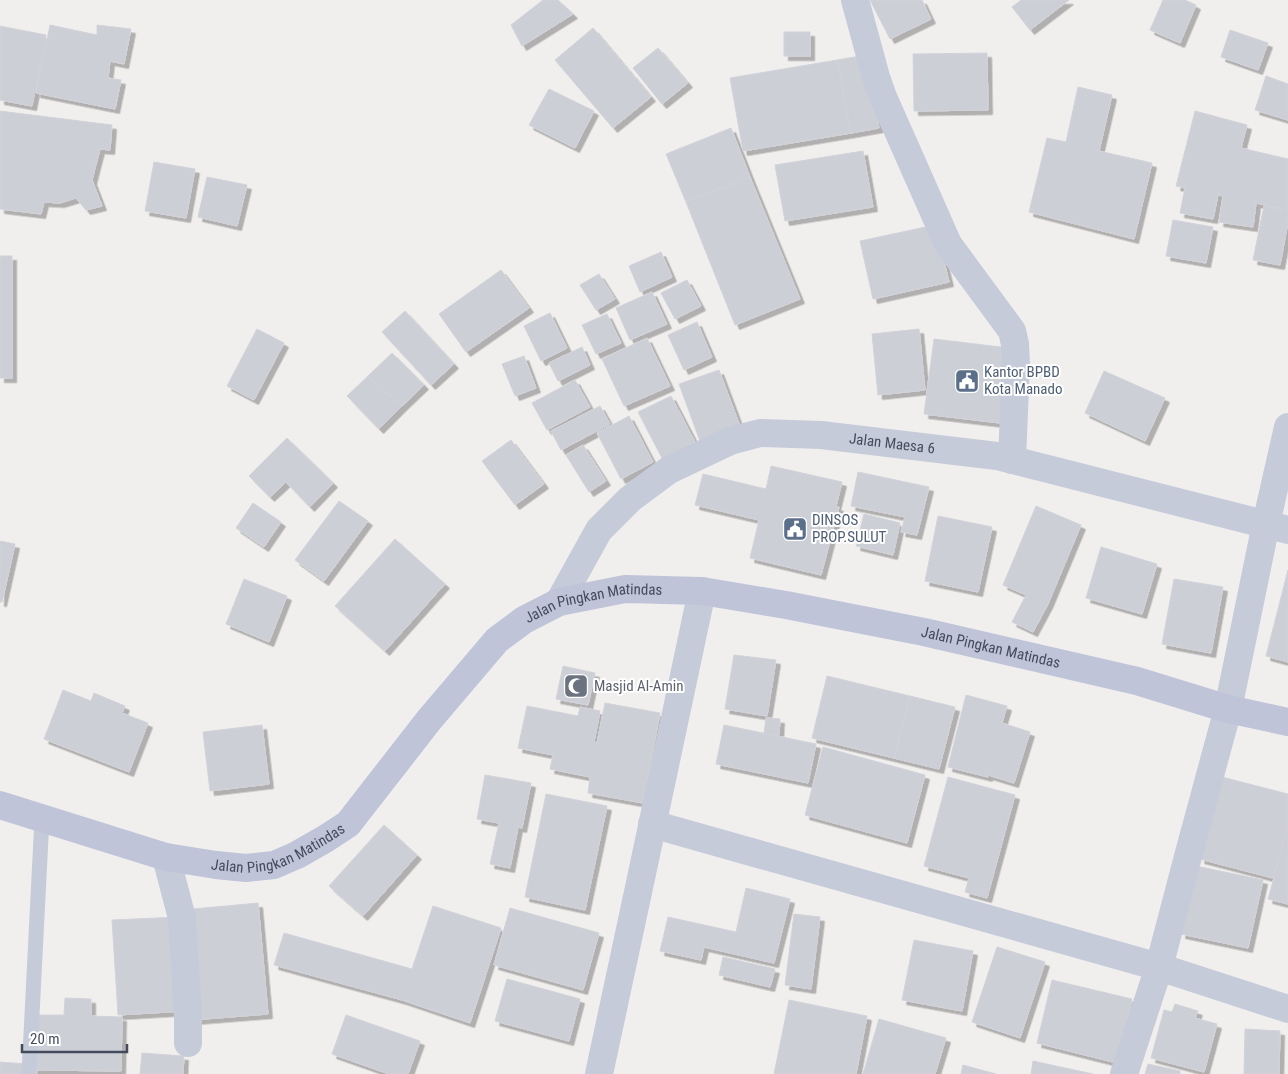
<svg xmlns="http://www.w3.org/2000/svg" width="1288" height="1074" font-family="'Roboto Condensed',sans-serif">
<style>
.building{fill:#cdcfd6;stroke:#d2d2da;filter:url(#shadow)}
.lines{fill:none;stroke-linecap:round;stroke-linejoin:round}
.lane{stroke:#c6cbda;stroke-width:15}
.street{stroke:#c6cbda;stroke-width:28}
.secondary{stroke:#bfc4d9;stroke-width:28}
.labels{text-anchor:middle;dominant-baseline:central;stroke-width:4;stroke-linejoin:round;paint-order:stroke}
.service-label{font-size:15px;fill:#4e5e75;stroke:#fff;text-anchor:start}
.street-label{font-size:15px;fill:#454b5d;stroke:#fff}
.worship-label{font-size:15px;fill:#5b616d;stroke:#fff;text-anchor:start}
</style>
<defs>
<filter id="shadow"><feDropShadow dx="4.5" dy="4.5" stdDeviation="0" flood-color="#0004"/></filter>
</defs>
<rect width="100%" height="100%" fill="#f1efee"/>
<g class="building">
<polygon points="543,0 558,0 573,14 522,46 511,25"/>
<polygon points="870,0 922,0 931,19 890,39"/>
<polygon points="1021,0 1069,0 1030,30 1012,7"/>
<polygon points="1163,0 1185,0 1196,5 1180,43 1150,30"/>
<polygon points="50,25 97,35 97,25 131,29 124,64 110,61 108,78 121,80 115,109 36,93"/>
<polygon points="0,26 46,35 32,106 0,100"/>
<polygon points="593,28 651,97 613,128 555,60"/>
<polygon points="1230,30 1268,43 1258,70 1221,57"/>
<rect x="784" y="32" width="26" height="24"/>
<polygon points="658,48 688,83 662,104 633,68"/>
<polygon points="987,53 988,110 914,111 913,54"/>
<polygon points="866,55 879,128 851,133 837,60"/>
<polygon points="837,60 851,133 743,151 730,78"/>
<polygon points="1266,76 1288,84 1288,120 1255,110"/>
<polygon points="1078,87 1112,95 1099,151 1152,163 1134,239 1029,212 1047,138 1066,142"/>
<polygon points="549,89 594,111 575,148 529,125"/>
<polygon points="0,111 112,125 110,150 100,149 92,180 102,206 86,210 76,198 60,203 44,202 41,214 0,209"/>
<polygon points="1195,111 1247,125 1241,148 1288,159 1288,210 1256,203 1253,227 1219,222 1223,196 1218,195 1213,219 1180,213 1185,188 1176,186"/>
<polygon points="731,128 750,177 686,202 666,154"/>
<polygon points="863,151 873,207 785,221 775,165"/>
<polygon points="154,162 195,169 186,218 145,211"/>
<polygon points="207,177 247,185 237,226 198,217"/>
<polygon points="750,177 800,299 735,325 686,202"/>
<polygon points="1264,206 1288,210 1288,222 1280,265 1253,260"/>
<polygon points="1173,220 1213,227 1206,263 1166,256"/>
<polygon points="935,225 949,282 873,299 860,241"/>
<polygon points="661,252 672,277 640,292 629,266"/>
<rect x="0" y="256" width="12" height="122"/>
<polygon points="501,270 529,308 466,352 439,314"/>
<polygon points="599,274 615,299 596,310 580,285"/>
<polygon points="687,280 701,306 675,319 661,293"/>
<polygon points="652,292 667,324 630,340 616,308"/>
<polygon points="405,311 454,364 431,385 382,332"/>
<polygon points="550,313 567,348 541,361 524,326"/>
<polygon points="607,314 621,343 596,354 582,325"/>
<polygon points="697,322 712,357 684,370 668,335"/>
<polygon points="257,329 284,343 254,400 227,386"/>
<polygon points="919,329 925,390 878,395 872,334"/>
<polygon points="647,338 670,386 624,406 602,359"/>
<polygon points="934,339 1009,348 1000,423 924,414"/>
<polygon points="582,347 590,365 558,381 549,363"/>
<polygon points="392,353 424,385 402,406 368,376"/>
<polygon points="524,356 536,388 515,396 502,364"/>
<polygon points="719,370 741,429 701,444 679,384"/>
<polygon points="1104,371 1165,398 1145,441 1085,413"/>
<polygon points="368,376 402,406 379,429 347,396"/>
<polygon points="575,380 590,407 547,430 532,403"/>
<polygon points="671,396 697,446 664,462 638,412"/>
<polygon points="600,406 610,424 561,450 551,431"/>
<polygon points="629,416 653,462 621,479 597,433"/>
<polygon points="287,438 333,483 310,507 286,482 270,497 249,476"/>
<polygon points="511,440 544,484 515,505 482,461"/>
<polygon points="583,445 606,481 589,492 566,455"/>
<polygon points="771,466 842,482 836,506 839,507 821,575 750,558 759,520 695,505 703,474 766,489"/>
<polygon points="858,472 929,487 917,535 901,532 905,517 851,506"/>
<polygon points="339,501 368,521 324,581 295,560"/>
<polygon points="253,503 281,522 264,547 236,528"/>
<polygon points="1036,506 1081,525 1048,604 1033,632 1012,622 1026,595 1003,585"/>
<polygon points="864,514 900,523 893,555 856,546"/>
<polygon points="938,516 992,527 978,592 925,581"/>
<polygon points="395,539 445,584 385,651 335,606"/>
<polygon points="0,541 15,544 2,602 0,602"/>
<polygon points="1101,547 1157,564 1142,614 1086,598"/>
<polygon points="1288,570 1288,662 1266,656"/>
<polygon points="244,579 287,596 269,642 226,624"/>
<polygon points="1174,579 1223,587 1211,653 1162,644"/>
<polygon points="734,655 776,660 767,716 725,709"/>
<polygon points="563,666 595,673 588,705 556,699"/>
<polygon points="827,676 910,696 894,758 812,738"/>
<polygon points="63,690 91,701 94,693 125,706 122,713 148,723 129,772 44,739"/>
<polygon points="966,695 1007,706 1002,723 1030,732 1014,783 988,775 988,777 948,767"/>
<polygon points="910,696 955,707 939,769 894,758"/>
<polygon points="605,703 660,713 643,803 588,793 590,777 550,769 553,755 518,748 527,706 578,716 580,707 600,711 594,742 597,743"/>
<polygon points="766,718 780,719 779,735 764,733"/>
<polygon points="262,725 269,784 210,791 203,732"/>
<polygon points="724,725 816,744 808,783 716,764"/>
<polygon points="823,747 925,775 907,843 805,815"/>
<polygon points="485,775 531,783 522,828 518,827 510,868 490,864 499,823 477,819"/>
<polygon points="948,777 1015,795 987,898 965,892 969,878 924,866"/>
<polygon points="1222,777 1288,794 1288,828 1273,878 1200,859"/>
<polygon points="546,794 607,806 585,910 525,897"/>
<polygon points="384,825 417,855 363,916 329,886"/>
<polygon points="1288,828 1288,904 1268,899 1274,878 1273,878"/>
<polygon points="1196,866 1263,880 1248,948 1181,934"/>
<polygon points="746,888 790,899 774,963 704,947 701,960 660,951 668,917 736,932"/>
<polygon points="258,903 268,1014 192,1020 182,910"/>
<polygon points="433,906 501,928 470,1023 402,1000 274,965 284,933 412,969"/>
<polygon points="510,908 599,933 583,990 494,965"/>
<polygon points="794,914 820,917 811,989 785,985"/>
<polygon points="179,917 185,1011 118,1015 112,920"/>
<polygon points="914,940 973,951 962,1011 902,1000"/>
<polygon points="997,947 1045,962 1020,1038 972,1022"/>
<polygon points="723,957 775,969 770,987 719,975"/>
<polygon points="507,979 580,999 569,1041 495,1021"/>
<polygon points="1052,980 1132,999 1117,1063 1037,1043"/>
<polygon points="65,998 91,999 91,1016 122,1017 121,1071 33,1070 34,1015 64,1015"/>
<polygon points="789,1000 867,1016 856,1074 774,1074"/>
<polygon points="1175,1004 1198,1011 1195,1018 1217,1024 1204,1072 1151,1058 1164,1010 1172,1012"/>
<polygon points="346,1015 420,1041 408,1074 389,1074 332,1054"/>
<polygon points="879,1019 946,1038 935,1074 863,1074"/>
<polygon points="1245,1029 1280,1031 1279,1074 1244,1074"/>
<polygon points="142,1053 184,1056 183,1074 140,1074"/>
<polygon points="1033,1061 1093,1074 1031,1074"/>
<polygon points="0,1062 27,1064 27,1074 0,1074"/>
<polygon points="1148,1064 1180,1071 1180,1074 1145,1074"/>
<polygon points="963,1065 996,1074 961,1074"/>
</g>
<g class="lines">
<polyline class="lane" points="29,1074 42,818"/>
<g class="street">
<polyline points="855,0 876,77 883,97 948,244 1012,331 1015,344 1016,364 1012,460"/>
<path id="s1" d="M559,602L599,530L630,499L669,470L730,441L760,433L821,435L997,456L1288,530"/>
<polyline points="652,824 1159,967 1288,1009"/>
<polyline points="166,857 182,918 188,1015 188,1043"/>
<path d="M599,1074C633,913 669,752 702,591"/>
<polyline points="1124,1074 1159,967 1190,849 1228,709 1266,524 1288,427"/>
</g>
<path class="secondary" id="s2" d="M0,805L166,857L216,865L246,868L274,865L297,855L325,839L348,824L429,720L497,640L524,620L559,602L625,589L702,591L786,605L924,632L1137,681L1228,709L1288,722"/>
</g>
<defs>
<symbol id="civic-square" viewBox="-11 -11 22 22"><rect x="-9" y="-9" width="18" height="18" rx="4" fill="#5c6f8a" stroke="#fff"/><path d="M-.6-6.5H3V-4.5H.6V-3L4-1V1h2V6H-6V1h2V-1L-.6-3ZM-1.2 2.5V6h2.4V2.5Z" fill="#fff"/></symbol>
<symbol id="mosque-square" viewBox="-11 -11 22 22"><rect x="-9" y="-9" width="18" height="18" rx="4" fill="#6b7280" stroke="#fff"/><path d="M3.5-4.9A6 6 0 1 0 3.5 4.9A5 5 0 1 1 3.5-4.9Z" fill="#fff"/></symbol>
</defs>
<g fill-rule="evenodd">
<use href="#civic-square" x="953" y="367" width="28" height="28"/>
<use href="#civic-square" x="781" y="515" width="28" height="28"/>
<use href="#mosque-square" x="562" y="672" width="28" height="28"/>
</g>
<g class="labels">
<g class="service-label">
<text x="984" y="372">Kantor BPBD<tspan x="984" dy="17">Kota Manado</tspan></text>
<text x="812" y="520">DINSOS<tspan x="812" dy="17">PROP.SULUT</tspan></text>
</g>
<g class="street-label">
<text stroke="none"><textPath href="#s1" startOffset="406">Jalan Maesa 6</textPath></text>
<text stroke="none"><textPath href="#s2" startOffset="711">Jalan Pingkan Matindas</textPath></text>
<text stroke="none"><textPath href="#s2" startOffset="1116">Jalan Pingkan Matindas</textPath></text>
<text stroke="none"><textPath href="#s2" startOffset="291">Jalan Pingkan Matindas</textPath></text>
</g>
<g class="worship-label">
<text x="594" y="686">Masjid Al-Amin</text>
</g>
</g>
<path d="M22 1044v8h105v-8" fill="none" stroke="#454b5d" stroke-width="2.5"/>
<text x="30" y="1044" font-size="15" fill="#454b5d" stroke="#ffffff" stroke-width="4" paint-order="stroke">20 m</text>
</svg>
